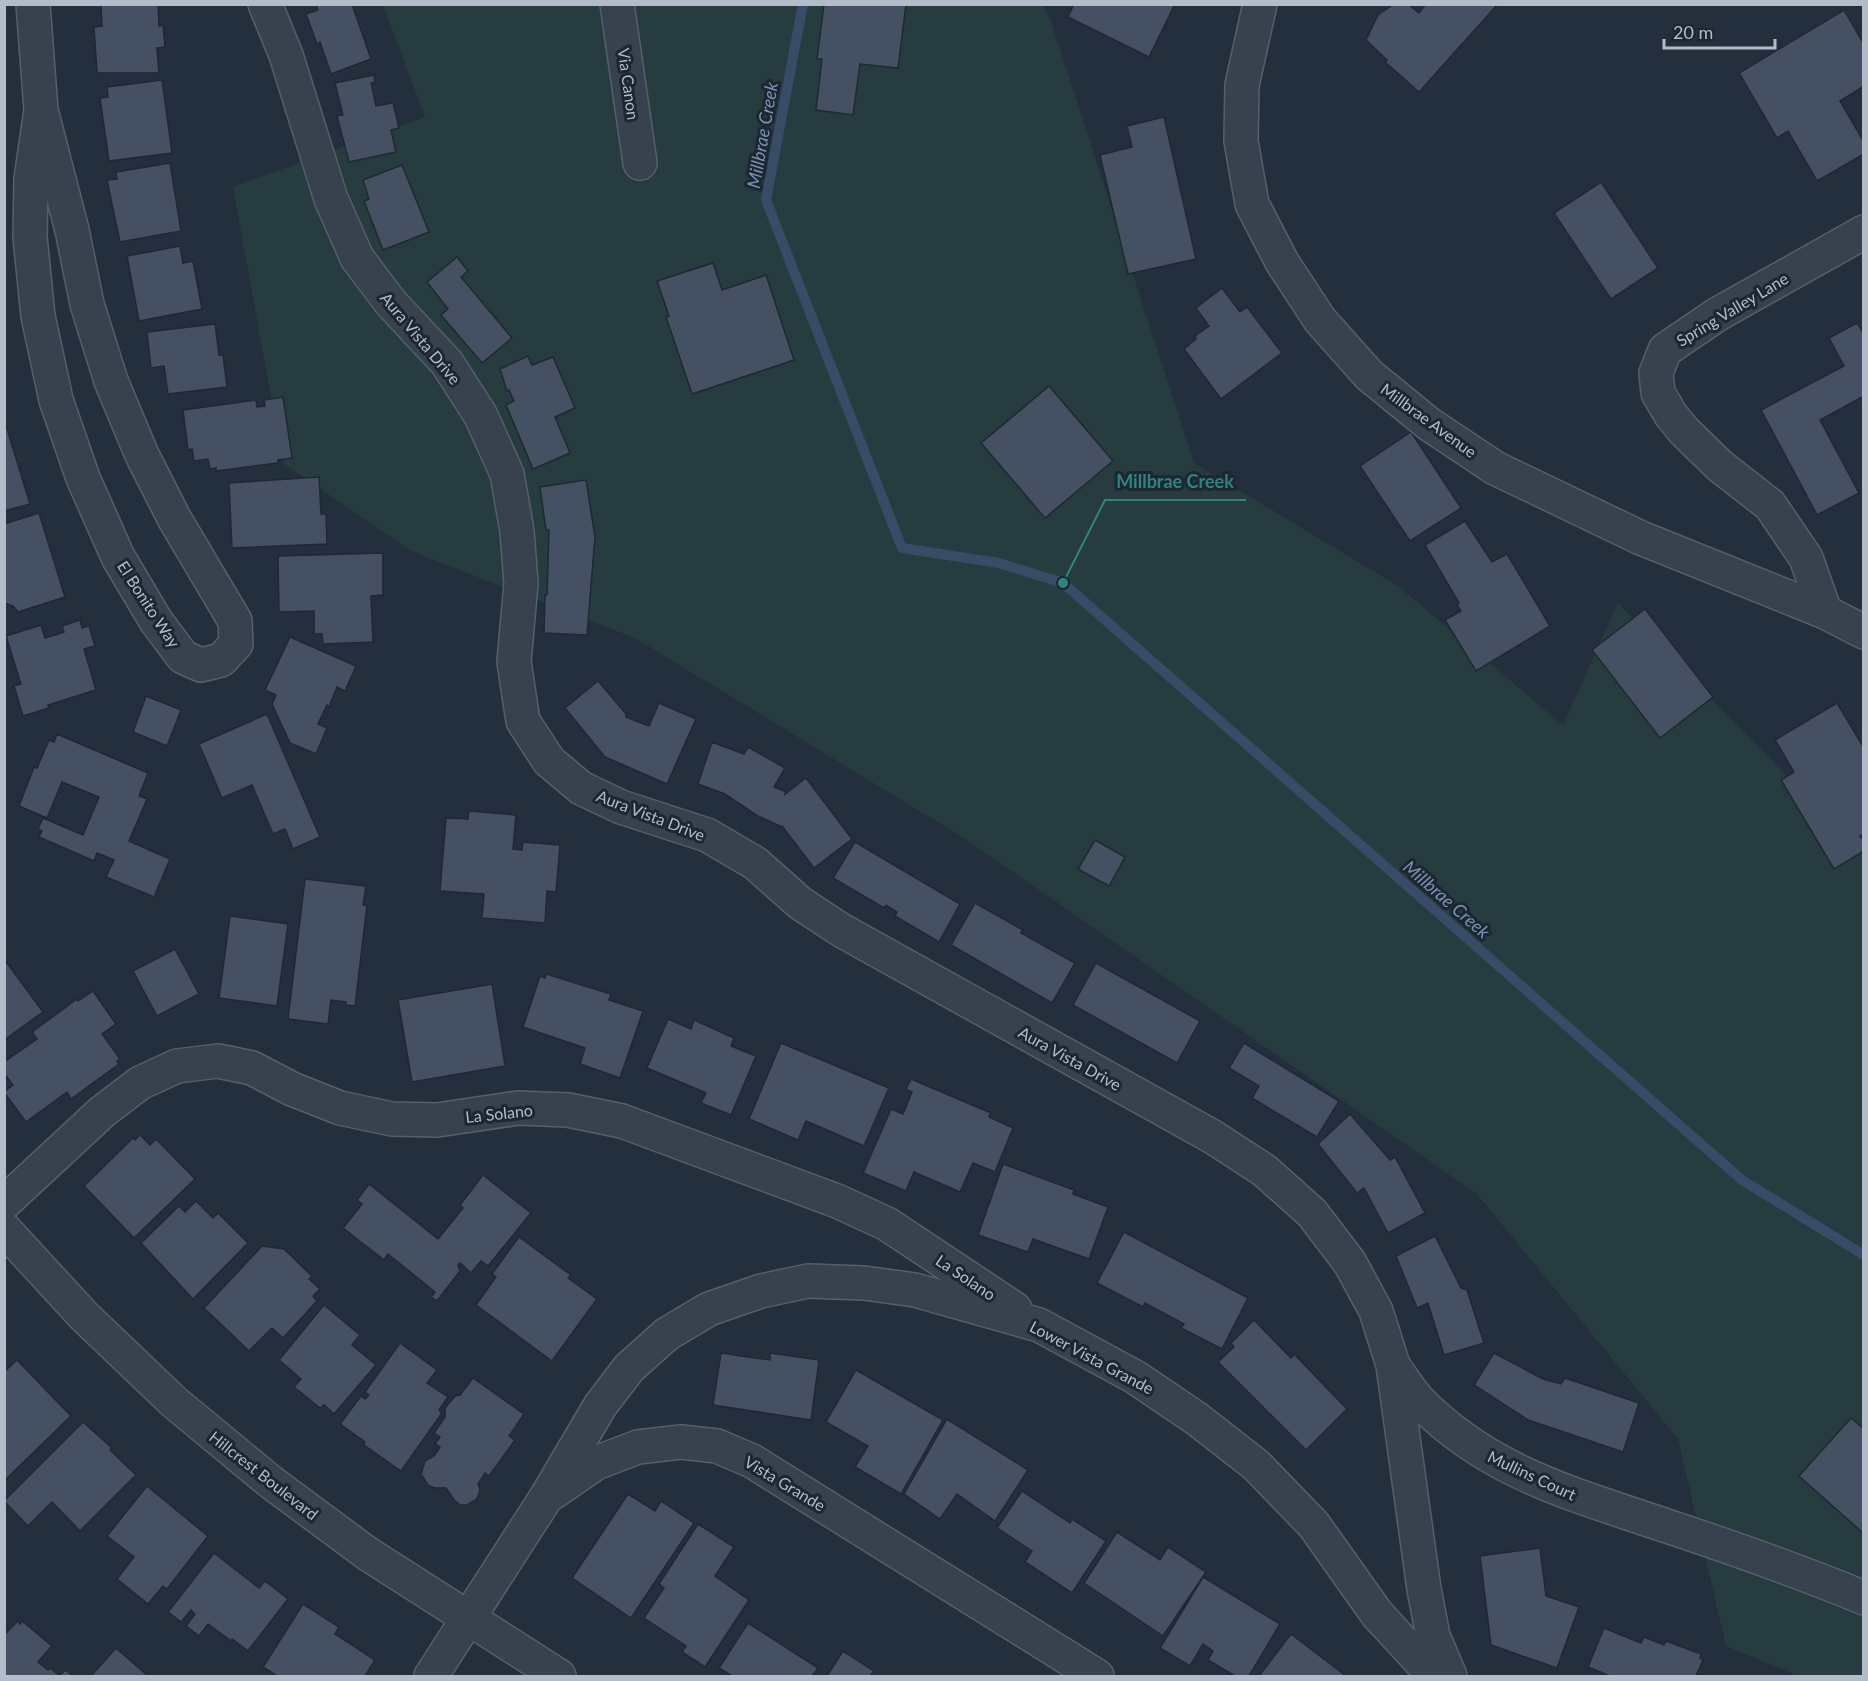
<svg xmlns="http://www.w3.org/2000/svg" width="1868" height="1681" font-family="Lato,sans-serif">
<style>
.green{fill:#263c3f}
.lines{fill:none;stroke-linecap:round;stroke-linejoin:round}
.stream{stroke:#394c67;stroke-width:10}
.building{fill:#455162;stroke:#1f2835;stroke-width:1.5}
.minor-casing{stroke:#565f6c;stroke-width:36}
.minor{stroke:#38414e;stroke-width:33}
.labels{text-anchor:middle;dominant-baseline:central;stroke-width:6;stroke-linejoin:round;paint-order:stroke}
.street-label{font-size:16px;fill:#b4bcc9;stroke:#1d2633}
.water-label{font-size:18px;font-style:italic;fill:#7c92b1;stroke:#1d2633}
.leader{fill:none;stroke:#308480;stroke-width:2}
.callout-dot{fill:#308480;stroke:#1d2633;stroke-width:2}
.callout-label{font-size:18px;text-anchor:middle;font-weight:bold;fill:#308480;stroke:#1d2633;stroke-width:6;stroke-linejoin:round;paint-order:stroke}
</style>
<rect width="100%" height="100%" fill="#242f3e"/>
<polygon class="green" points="383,5 1043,5 1050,18 1194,463 1398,586 1563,725 1618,603 1863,854 1863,1676 1798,1676 1726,1646 1678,1439 1477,1194 964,838 635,638 411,551 283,463 233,187 425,117"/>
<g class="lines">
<polyline class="stream" points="803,4 766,200 902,548 999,563 1063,583 1742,1180 1864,1255"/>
</g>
<g class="building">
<polygon points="158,4 159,26 163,25 165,47 157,48 159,73 97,73 94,27 102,26 101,5"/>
<polygon points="316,4 352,4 371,59 331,74 320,42 317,44 306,14 318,10"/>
<polygon points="824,4 906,4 898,68 860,64 853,115 816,110 822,59 817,59"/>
<polygon points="1074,4 1175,4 1149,57 1068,17"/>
<polygon points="1394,4 1408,4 1419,13 1426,4 1498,4 1419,92 1385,62 1387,60 1366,40 1378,15"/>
<polygon points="1844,10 1864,44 1864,86 1840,101 1864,142 1864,154 1817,181 1788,131 1777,138 1739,73"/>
<polygon points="374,75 375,82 371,83 376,106 393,103 399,128 391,130 396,152 349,162 337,116 343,115 335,83"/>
<polygon points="162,80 172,153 109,161 100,98 108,97 107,87"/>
<polygon points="1164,117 1196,259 1128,274 1100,155 1132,147 1127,126"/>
<polygon points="170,163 181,231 120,242 107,180 117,179 116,172"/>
<polygon points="402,165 429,232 383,250 364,201 369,199 363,180"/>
<polygon points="1601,182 1658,268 1611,299 1554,213"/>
<polygon points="180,246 183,263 193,261 202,309 139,321 127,256"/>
<polygon points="457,257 468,271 461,277 512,338 482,363 441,315 448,309 427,282"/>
<polygon points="713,263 722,290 766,275 794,360 692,394 666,317 669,316 657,281"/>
<polygon points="1222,288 1240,312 1247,307 1282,353 1221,399 1184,349 1196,339 1195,336 1209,326 1196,308"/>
<polygon points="1857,323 1864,334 1864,396 1820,420 1859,493 1817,515 1761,410 1844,366 1829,338"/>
<polygon points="215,324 219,355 223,355 227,387 168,394 164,366 151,368 147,332"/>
<polygon points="528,356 532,365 553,357 575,408 555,417 570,453 533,469 506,405 514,401 509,390 507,391 500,369"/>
<polygon points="1049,386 1113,461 1045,518 981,443"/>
<polygon points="283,397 292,458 278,460 278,463 216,471 216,468 210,469 208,459 194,461 192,449 188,450 183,410 256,400 257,407 265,406 264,400"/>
<polygon points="4,419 30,504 4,511"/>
<polygon points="1411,432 1461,508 1410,541 1360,466"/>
<polygon points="319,477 321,514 326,514 327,544 232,548 229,483"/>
<polygon points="586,480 595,537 587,635 544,633 545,595 547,595 549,530 546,530 540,487"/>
<polygon points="39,513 65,597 18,612 13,606 4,603 4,524"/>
<polygon points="1465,521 1492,562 1507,554 1550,626 1476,671 1445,620 1461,611 1457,605 1459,603 1425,545"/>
<polygon points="383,553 383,595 371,596 373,642 323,644 322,634 314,634 314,611 279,612 278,556"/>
<polygon points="1645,609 1713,697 1660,738 1592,650"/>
<polygon points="80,620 82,628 89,626 95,646 84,649 96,690 48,705 49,708 23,716 14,686 21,684 6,636 41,625 45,638 64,632 62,626"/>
<polygon points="290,637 356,666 345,691 337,687 329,707 327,705 318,724 327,728 316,754 290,743 272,704 276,695 265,690"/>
<polygon points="598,681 626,714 626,717 649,726 659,703 696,719 667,784 605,757 565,708"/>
<polygon points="146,696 181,710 167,746 133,732"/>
<polygon points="1837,703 1864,748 1864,834 1860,836 1864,841 1864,851 1834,869 1781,780 1794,772 1775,740"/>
<polygon points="267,714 320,837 293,849 285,829 273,834 252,785 222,798 199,744"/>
<polygon points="57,734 148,773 139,796 147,799 129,841 170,859 154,897 106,877 114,860 97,853 94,861 39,837 42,831 38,829 43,818 83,835 99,797 62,782 47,818 19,806 34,767 37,768 49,740 54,742"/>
<polygon points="712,742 744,754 748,747 785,768 774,787 786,792 784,795 806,778 852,839 814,868 782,826 779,828 780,826 758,816 725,794 698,784"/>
<polygon points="469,811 516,815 513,849 522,850 523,842 560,845 556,892 547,891 545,923 482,918 484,894 440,891 446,818 468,819"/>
<polygon points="1095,840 1125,857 1109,886 1078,869"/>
<polygon points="855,842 960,904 939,942 895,916 897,912 886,905 884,908 833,878"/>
<polygon points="305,879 366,886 363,905 367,905 355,1006 346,1005 346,1002 331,1000 328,1024 288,1019"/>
<polygon points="975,903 1023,930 1021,933 1075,963 1052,1003 951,945"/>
<polygon points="230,916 288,924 277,1006 219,998"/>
<polygon points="175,949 199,994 157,1016 133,971"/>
<polygon points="4,959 43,1012 4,1040"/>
<polygon points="1096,963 1200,1021 1177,1063 1073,1005"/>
<polygon points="546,974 611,994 609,1000 643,1011 620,1078 580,1064 585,1048 523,1027 540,976 545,978"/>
<polygon points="492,984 505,1066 412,1082 398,1000"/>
<polygon points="93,991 116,1024 102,1034 120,1059 117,1061 119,1064 71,1099 67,1092 26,1122 4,1092 13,1085 4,1073 4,1062 37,1039 32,1032 77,999 78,1001"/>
<polygon points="668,1019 691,1029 694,1020 734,1038 731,1046 756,1056 731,1115 701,1103 706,1093 647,1068"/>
<polygon points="781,1043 889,1088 864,1146 806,1121 798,1140 749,1119"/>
<polygon points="1244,1043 1339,1101 1317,1137 1252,1098 1259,1086 1229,1068"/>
<polygon points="911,1079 991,1113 989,1117 1013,1128 995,1172 973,1163 960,1192 914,1172 906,1191 863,1173 891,1109 903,1114 912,1092 906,1089"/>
<polygon points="1350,1114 1390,1160 1395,1157 1425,1213 1388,1233 1364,1188 1357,1193 1318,1144"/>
<polygon points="140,1135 150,1145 156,1139 195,1179 134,1238 84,1186 133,1138 135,1140"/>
<polygon points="1003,1164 1074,1190 1073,1194 1108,1207 1089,1259 1033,1239 1028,1252 978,1235"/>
<polygon points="483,1175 531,1213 488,1266 481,1261 471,1273 460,1263 458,1265 460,1271 437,1301 431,1297 435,1292 388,1254 384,1260 343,1228 362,1204 357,1200 369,1184 438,1239 463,1208 460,1205"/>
<polygon points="196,1201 213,1218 218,1213 248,1243 193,1299 141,1243 179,1206 185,1212"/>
<polygon points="1124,1232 1248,1298 1222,1349 1181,1328 1184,1324 1145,1303 1143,1307 1097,1283"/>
<polygon points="1435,1236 1461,1288 1467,1290 1484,1343 1444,1355 1428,1303 1417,1308 1396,1256"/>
<polygon points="519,1237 571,1275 568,1278 597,1299 552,1361 476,1305 496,1277 492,1274"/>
<polygon points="262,1246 284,1249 312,1276 309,1279 320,1289 313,1296 317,1301 283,1338 272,1328 249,1351 204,1308"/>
<polygon points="324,1305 360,1335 352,1345 376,1365 334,1414 324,1405 320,1408 294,1387 301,1379 279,1360"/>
<polygon points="1254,1320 1291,1358 1294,1354 1347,1409 1306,1450 1218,1362 1234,1347 1231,1343"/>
<polygon points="400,1343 437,1370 427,1383 448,1397 439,1410 442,1413 401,1471 364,1445 365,1442 340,1424 361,1396 365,1399 369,1395 365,1392"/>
<polygon points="721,1353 770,1360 770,1353 819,1360 811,1420 713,1405"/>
<polygon points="1494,1353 1543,1379 1561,1384 1565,1378 1639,1403 1623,1452 1528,1420 1474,1385"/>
<polygon points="17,1360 71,1416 4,1481 4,1372"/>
<polygon points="856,1370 943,1420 901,1494 855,1467 868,1446 826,1422"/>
<polygon points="473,1378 524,1414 509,1436 515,1440 489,1476 485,1473 478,1484 480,1490 477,1499 467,1505 460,1505 454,1500 446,1488 434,1488 428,1485 421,1474 425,1461 434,1456 440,1447 435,1444 440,1437 434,1433 445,1417 445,1408 455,1396 460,1395"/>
<polygon points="1851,1418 1864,1429 1863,1533 1799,1476"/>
<polygon points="947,1419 1028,1470 995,1521 957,1494 940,1519 904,1494"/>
<polygon points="83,1422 112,1448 110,1450 136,1475 80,1531 52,1502 28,1526 4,1501"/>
<polygon points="147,1486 208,1536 167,1589 163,1586 148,1604 117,1579 134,1557 107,1536"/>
<polygon points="1022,1491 1070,1523 1072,1519 1106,1541 1072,1593 1025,1562 1032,1551 997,1528"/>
<polygon points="628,1494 655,1511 661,1501 694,1523 631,1618 572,1578"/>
<polygon points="698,1524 734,1547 715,1576 749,1600 705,1667 682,1652 686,1646 644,1618 664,1588 659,1584"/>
<polygon points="1117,1532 1160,1560 1168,1547 1206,1572 1163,1636 1084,1583"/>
<polygon points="1540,1548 1546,1596 1579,1607 1557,1668 1491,1645 1480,1556"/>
<polygon points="214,1553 259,1588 265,1581 288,1599 248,1651 232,1639 231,1641 208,1624 199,1636 186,1626 195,1614 191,1610 181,1622 168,1612"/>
<polygon points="1203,1577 1280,1624 1249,1676 1235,1676 1208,1660 1213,1651 1203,1644 1190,1666 1160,1648"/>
<polygon points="303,1604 339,1627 335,1634 375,1660 365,1676 277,1676 263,1667"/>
<polygon points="18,1621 20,1624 22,1621 52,1646 38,1662 48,1670 50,1668 60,1676 65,1670 73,1676 4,1676 4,1635"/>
<polygon points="748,1623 818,1668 812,1676 732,1676 719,1668"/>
<polygon points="1604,1628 1641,1643 1644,1637 1664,1645 1666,1641 1701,1654 1700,1658 1703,1660 1696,1676 1610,1676 1588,1667"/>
<polygon points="1291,1634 1346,1676 1259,1676"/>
<polygon points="116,1648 148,1676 91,1676"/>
<polygon points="843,1651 874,1671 870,1676 827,1676"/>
</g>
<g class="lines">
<defs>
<g id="minor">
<polyline points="33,4 41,110 72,230 87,304 111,381 142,455 174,518 235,621 236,644 221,660 201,665 183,657 156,621 118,557 83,478 56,400 38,316 30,237 31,179 41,110"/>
<polyline points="265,4 286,55 331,199 357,258 391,303 447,363 481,416 507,474 517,531 521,583 514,662 523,721 549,761 581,788 621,807 707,835 755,863 800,903 841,930 1213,1137 1265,1171 1312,1213 1350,1263 1376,1311 1393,1365 1424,1589 1433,1636 1450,1676"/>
<polyline points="617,4 640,163"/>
<polyline points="1260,4 1242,85 1241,141 1252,204 1282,262 1320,320 1369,375 1429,424 1495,468 1641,538 1825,612 1864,632"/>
<polyline points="1825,612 1806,558 1770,505 1720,466 1684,431 1671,415 1658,393 1656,373 1665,350 1718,314 1864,232"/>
<polyline points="4,1203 102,1112 140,1083 177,1066 218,1061 252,1068 292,1089 340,1108 392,1119 437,1120 518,1108 568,1110 622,1121 837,1201 887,1224 1015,1309"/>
<polyline points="4,1229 84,1316 174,1402 272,1483 368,1554 559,1676"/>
<path d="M1394,1367C1403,1379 1411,1393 1421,1403C1492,1474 1576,1495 1667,1526C1733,1548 1799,1571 1864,1598"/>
<polyline points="554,1492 596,1463 638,1447 681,1442 717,1446 752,1461 1097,1676"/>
<polyline points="431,1676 547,1496 600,1406 629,1368 667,1334 709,1309 761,1291 808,1281 864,1283 915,1290 1039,1325 1135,1377 1197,1419 1256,1465 1314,1525 1377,1614 1434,1676"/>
</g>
</defs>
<use href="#minor" class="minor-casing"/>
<use href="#minor" class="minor"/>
</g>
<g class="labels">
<g class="street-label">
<text transform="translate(629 84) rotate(82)">Via Canon</text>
<text transform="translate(1732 309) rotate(-31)">Spring Valley Lane</text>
<text transform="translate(421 338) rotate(50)">Aura Vista Drive</text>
<text transform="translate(1429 420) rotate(36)">Millbrae Avenue</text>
<text transform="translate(149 604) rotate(57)">El Bonito Way</text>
<text transform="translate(651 815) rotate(21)">Aura Vista Drive</text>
<text transform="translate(1070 1058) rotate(29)">Aura Vista Drive</text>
<text transform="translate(499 1113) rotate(-6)">La Solano</text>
<text transform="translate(966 1277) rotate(34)">La Solano</text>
<text transform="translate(1092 1357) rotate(28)">Lower Vista Grande</text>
<text transform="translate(264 1475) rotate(38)">Hillcrest Boulevard</text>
<text transform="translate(1532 1475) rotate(25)">Mullins Court</text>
<text transform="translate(785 1483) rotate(31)">Vista Grande</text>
</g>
<g class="water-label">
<text transform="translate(762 135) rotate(-80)">Millbrae Creek</text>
<text transform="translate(1447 899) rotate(41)">Millbrae Creek</text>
</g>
</g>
<path class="leader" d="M1063 583L1105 500H1246"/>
<circle class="callout-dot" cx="1063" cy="583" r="6"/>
<g class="callout-label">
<text x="1175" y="488">Millbrae Creek</text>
</g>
<rect width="1868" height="1681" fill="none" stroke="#b4bcc9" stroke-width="12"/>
<path d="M1664 39v9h111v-9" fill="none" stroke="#b4bcc9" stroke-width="3"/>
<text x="1673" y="39" font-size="18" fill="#b4bcc9" stroke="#1d2633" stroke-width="4.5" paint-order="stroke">20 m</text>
</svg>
